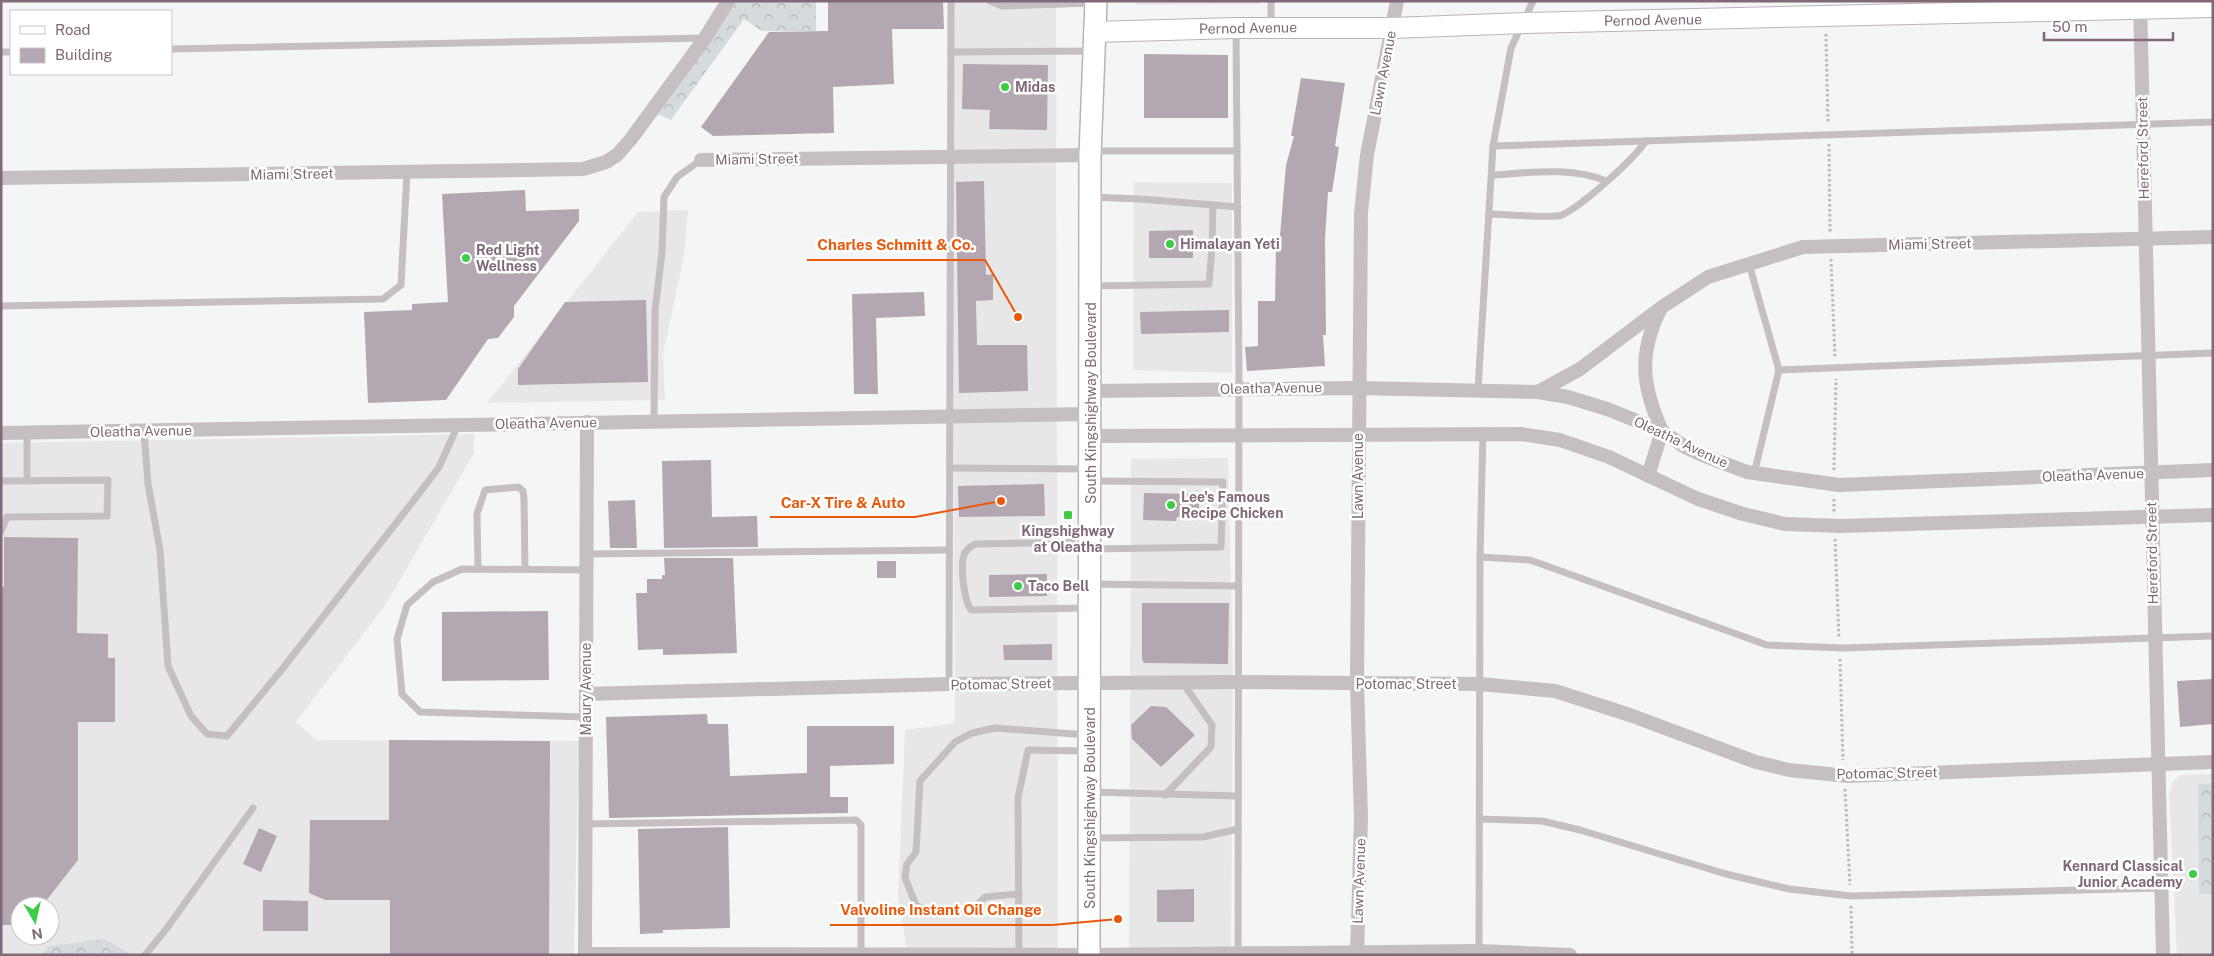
<svg xmlns="http://www.w3.org/2000/svg" width="2214" height="956" font-family="'Public Sans',sans-serif">
<style>
.built{fill:#e7e7e8;fill-rule:evenodd}
.forest{fill:url(#forest-crowns)}
.building{fill:#b3a8b1}
.lines{fill:none;stroke-linecap:round;stroke-linejoin:round}
.secondary-casing{stroke:#bbb3b9;stroke-width:22}
.primary-casing{stroke:#b9b2b7;stroke-width:24}
.path{stroke:#bdb8bc;stroke-width:3;stroke-dasharray:2.5 2.5;stroke-linecap:butt}
.lane{stroke:#c5bec3;stroke-width:7}
.street{stroke:#c5bec3;stroke-width:14}
.secondary{stroke:#fff;stroke-width:20}
.primary{stroke:#fff;stroke-width:21}
.poi-dot{fill:#3ecc47;stroke:#fff;stroke-width:2}
.labels{text-anchor:middle;dominant-baseline:central;stroke-width:5;stroke-linejoin:round;paint-order:stroke}
.street-label{font-size:14px;fill:#81697a;stroke:#fff}
.poi-label{font-size:14px;font-weight:bold;fill:#81697a;stroke:#fff;text-anchor:start}
.leader{fill:none;stroke:#e8590c;stroke-width:2}
.callout-dot{fill:#e8590c;stroke:#fff;stroke-width:2}
.callout-label{font-size:15px;text-anchor:middle;font-weight:bold;fill:#e8590c;stroke:#fff;stroke-width:5;stroke-linejoin:round;paint-order:stroke}
</style>
<defs>
<pattern id="forest-crowns" width="20" height="18" patternUnits="userSpaceOnUse" patternTransform="scale(1.25)"><rect width="20" height="18" fill="#d5dadc"/><path d="M2 6a3 3 0 1 1 6 0M12 15a3 3 0 1 1 6 0" fill="none" stroke="#b2b5b7"/></pattern>
</defs>
<rect width="100%" height="100%" fill="#f4f6f6"/>
<g class="built">
<polygon points="954,1 1056,1 1058,955 908,955 898,898 905,730 955,723 952,182"/>
<polygon points="1134,1 1261,1 1261,4 1138,5"/>
<polygon points="1134,182 1232,183 1232,373 1133,370"/>
<polygon points="688,210 684,256 663,354 665,400 487,403 638,212"/>
<path d="M474,434V453L386,604L296,722L316,740L579,741L574,955H130L49,946L41,955H1V443ZM20,906H50V936H20Z"/>
<polygon points="1228,458 1233,668 1231,955 1129,955 1131,459"/>
<polygon points="2213,774 2213,955 2177,955 2169,793 2173,781 2181,775"/>
</g>
<g class="forest">
<polygon points="733,1 816,1 816,31 762,31 744,19 671,120 655,113"/>
<polygon points="2213,783 2213,894 2199,894 2198,784"/>
<polygon points="105,939 130,954 41,955 49,946"/>
</g>
<g class="building">
<polygon points="828,1 943,1 944,29 892,29 894,84 833,87 834,133 713,136 701,127 769,32 828,31"/>
<polygon points="1144,54 1228,55 1228,118 1144,118"/>
<polygon points="963,64 1048,65 1047,130 989,129 990,110 962,109"/>
<polygon points="1301,78 1345,83 1335,146 1339,147 1332,192 1328,192 1325,239 1326,335 1323,335 1325,366 1247,371 1245,347 1258,346 1258,301 1275,301 1276,247 1279,247 1286,165 1294,136 1291,136"/>
<polygon points="984,181 986,275 993,274 993,300 976,301 977,345 1027,345 1028,391 959,393 956,182"/>
<polygon points="525,190 526,211 579,209 579,221 514,306 514,317 498,338 488,339 446,400 368,403 364,312 412,310 412,304 448,302 442,194"/>
<polygon points="1193,230 1193,258 1149,258 1149,231"/>
<polygon points="924,292 925,316 876,318 878,394 854,394 852,294"/>
<polygon points="646,300 648,382 518,385 518,369 565,302"/>
<polygon points="1229,310 1229,332 1141,334 1140,312"/>
<polygon points="711,460 712,517 757,516 758,547 664,548 662,461"/>
<polygon points="1044,484 1045,516 959,517 958,486"/>
<polygon points="1144,493 1199,494 1199,517 1177,517 1176,521 1143,520"/>
<polygon points="635,500 637,548 610,548 608,501"/>
<polygon points="4,537 78,538 77,633 108,634 108,658 115,658 115,722 78,722 78,860 42,906 20,906 20,925 1,925 1,587 4,587"/>
<polygon points="664,558 733,558 737,653 663,655 663,649 638,650 636,593 647,593 647,579 662,579 662,575 665,575"/>
<rect x="877" y="561" width="19" height="17"/>
<polygon points="1047,574 1047,596 989,597 989,575"/>
<polygon points="1142,603 1229,603 1228,664 1144,663 1142,659"/>
<polygon points="548,611 549,680 442,681 442,612"/>
<polygon points="1052,644 1052,660 1004,660 1003,645"/>
<polygon points="2213,679 2213,724 2180,727 2177,681"/>
<polygon points="1151,706 1166,707 1195,735 1161,767 1132,739 1131,725"/>
<polygon points="707,714 708,724 728,724 730,776 807,773 807,726 894,726 894,764 830,766 830,797 848,797 848,813 609,818 606,717"/>
<polygon points="389,740 550,741 549,955 390,955 390,900 325,900 309,893 310,820 389,820"/>
<polygon points="728,827 730,928 663,930 663,933 640,934 638,829"/>
<polygon points="259,828 277,836 261,872 243,864"/>
<polygon points="1194,889 1194,922 1157,922 1157,890"/>
<polygon points="263,900 308,901 308,931 263,931"/>
</g>
<g class="lines">
<defs>
<polyline id="secondary" points="1094,32 1236,28 1392,28 1525,23 2213,7"/>
<polyline id="primary" points="1089,955 1090,155 1096,1"/>
</defs>
<use href="#secondary" class="secondary-casing"/>
<use href="#primary" class="primary-casing"/>
<g class="path">
<polyline points="1826,34 1828,123"/>
<polyline points="1829,144 1830,233"/>
<polyline points="1831,259 1835,358"/>
<polyline points="1834,470 1836,379"/>
<polyline points="1834,499 1834,513"/>
<polyline points="1835,539 1839,638"/>
<polyline points="1840,659 1843,760"/>
<polyline points="1845,789 1850,885"/>
<polyline points="1851,906 1852,955"/>
</g>
<g class="lane">
<polyline points="990,1 1002,6 1094,3"/>
<polyline points="1271,26 1271,1"/>
<polyline points="1236,31 1239,375 1238,955"/>
<polyline points="171,49 705,38"/>
<polyline points="1,52 11,52"/>
<polyline points="951,52 1093,51"/>
<polyline points="1493,146 2213,122"/>
<polyline points="1093,151 1237,151"/>
<path d="M1492,175C1528,173 1571,166 1606,181"/>
<polyline points="1091,197 1140,199 1238,207"/>
<path d="M1489,214C1503,214 1553,219 1562,215C1583,205 1633,160 1646,141"/>
<polyline points="1749,264 1779,370 1754,474"/>
<polyline points="1091,286 1209,284 1212,248 1213,205"/>
<polyline points="1,306 383,299 401,285 407,172"/>
<polyline points="1779,370 2213,353"/>
<polyline points="1478,389 1493,146 1511,48 1533,1"/>
<polyline points="654,421 655,311 662,252 664,197 677,177 701,160"/>
<polyline points="144,431 148,484 160,550 168,666 191,716 207,734 227,736 283,668 421,491 439,467 458,425"/>
<polyline points="950,468 1088,469"/>
<polyline points="1,481 108,480 107,516 7,517 1,531"/>
<polyline points="27,481 27,433"/>
<polyline points="1091,549 1221,547 1223,482 1092,481"/>
<polyline points="587,554 949,550"/>
<polyline points="1480,557 1530,560 1767,645 1844,648 2213,636"/>
<polyline points="478,569 477,514 485,490 518,487 523,491 524,499 525,568"/>
<polyline points="1091,584 1238,586"/>
<path d="M1087,608L971,610C964,600 960,567 964,555C966,549 970,547 975,544L1088,542"/>
<polyline points="949,684 951,1"/>
<polyline points="586,717 420,712 402,694 397,639 407,605 433,582 462,569 586,570"/>
<polyline points="1090,792 1238,796"/>
<polyline points="1165,795 1211,747 1212,725 1183,683"/>
<polyline points="1480,819 1542,821 1580,830 1726,874 1789,889 1851,896 2160,888"/>
<polyline points="585,824 856,820 861,825 861,954"/>
<polyline points="1090,838 1203,837 1238,829"/>
<polyline points="1019,894 985,897 973,909 946,912 927,911 916,905 905,878 907,864 916,852 920,781 955,742 972,733 995,728 1087,735"/>
<polyline points="1479,952 1480,557 1483,433"/>
<polyline points="145,955 167,928 253,808"/>
<polyline points="1019,955 1018,798 1028,750 1087,751"/>
</g>
<g class="street">
<polyline points="2140,1 2163,955"/>
<polyline points="701,160 1090,155"/>
<polyline points="1,178 583,169 606,162 617,155 631,139 705,38 728,1"/>
<polyline points="1091,391 1358,388 1538,392 1568,397 1607,409 1662,431 1685,447 1702,455 1747,472 1839,485 2213,470"/>
<polyline points="1538,392 1580,369 1662,307 1708,277 1803,247 2213,237"/>
<polyline points="1,433 1091,414"/>
<polyline points="1091,436 1521,434 1560,440 1609,457 1698,499 1743,514 1785,524 1841,526 2213,515"/>
<path d="M1648,476L1662,431C1642,386 1638,355 1660,310"/>
<polyline points="586,694 949,684 1238,682 1479,684 1555,691 1630,715 1756,762 1789,770 1848,776 2213,762"/>
<polyline points="585,954 1089,955 1479,951 1570,955"/>
<polyline points="585,955 587,422"/>
<polyline points="1357,955 1361,818 1357,684 1361,213 1367,155 1397,1"/>
</g>
<use href="#secondary" class="secondary"/>
<use href="#primary" class="primary"/>
</g>
<g class="poi-dot">
<circle cx="1005" cy="87" r="5"/>
<circle cx="1170" cy="244" r="5"/>
<circle cx="466" cy="258" r="5"/>
<circle cx="1171" cy="505" r="5"/>
<rect x="1063" y="510" width="10" height="10" rx="2.5"/>
<circle cx="1018" cy="586" r="5"/>
<circle cx="2193" cy="874" r="5"/>
</g>
<g class="labels">
<g class="street-label">
<text transform="translate(1653 20) rotate(-1)">Pernod Avenue</text>
<text transform="translate(1248 28) rotate(-1)">Pernod Avenue</text>
<text transform="translate(1383 73) rotate(-79)">Lawn Avenue</text>
<text transform="translate(2143 148) rotate(-91)">Hereford Street</text>
<text transform="translate(757 159) rotate(-1)">Miami Street</text>
<text transform="translate(292 174) rotate(-1)">Miami Street</text>
<text transform="translate(1930 244) rotate(-1)">Miami Street</text>
<text transform="translate(1271 388) rotate(-1)">Oleatha Avenue</text>
<text transform="translate(1091 403) rotate(-90)">South Kingshighway Boulevard</text>
<text transform="translate(546 423) rotate(-1)">Oleatha Avenue</text>
<text transform="translate(141 431) rotate(-1)">Oleatha Avenue</text>
<text transform="translate(1681 442) rotate(25)">Oleatha Avenue</text>
<text transform="translate(2093 475) rotate(-2)">Oleatha Avenue</text>
<text transform="translate(1358 476) rotate(-90)">Lawn Avenue</text>
<text transform="translate(2152 553) rotate(-91)">Hereford Street</text>
<text transform="translate(1001 684) rotate(-1)">Potomac Street</text>
<text x="1406" y="684">Potomac Street</text>
<text transform="translate(586 689) rotate(-90)">Maury Avenue</text>
<text transform="translate(1887 773) rotate(-1)">Potomac Street</text>
<text transform="translate(1090 808) rotate(-90)">South Kingshighway Boulevard</text>
<text transform="translate(1359 881) rotate(-88)">Lawn Avenue</text>
</g>
<g class="poi-label">
<text x="1015" y="87">Midas</text>
<text x="1180" y="244">Himalayan Yeti</text>
<text x="476" y="250">Red Light<tspan x="476" dy="16">Wellness</tspan></text>
<text x="1181" y="497">Lee's Famous<tspan x="1181" dy="16">Recipe Chicken</tspan></text>
<text x="1068" y="531" text-anchor="middle">Kingshighway<tspan x="1068" dy="16">at Oleatha</tspan></text>
<text x="1028" y="586">Taco Bell</text>
<text x="2183" y="866" text-anchor="end">Kennard Classical<tspan x="2183" dy="16">Junior Academy</tspan></text>
</g>
</g>
<path class="leader" d="M1018 317L985 260H807M1001 501L915 517H770M1118 919L1052 925H830"/>
<g class="callout-dot">
<circle cx="1018" cy="317" r="5"/>
<circle cx="1001" cy="501" r="5"/>
<circle cx="1118" cy="919" r="5"/>
</g>
<g class="callout-label">
<text x="896" y="250">Charles Schmitt &amp; Co.</text>
<text x="843" y="508">Car-X Tire &amp; Auto</text>
<text x="941" y="915">Valvoline Instant Oil Change</text>
</g>
<rect width="2214" height="956" fill="none" stroke="#81697a" stroke-width="5"/>
<rect x="10" y="10" width="162" height="65" fill="#ffffff" stroke="#cdc3ca"/>
<rect x="20" y="26" width="25" height="8" fill="#ffffff" stroke="#cdc3ca"/>
<text x="55" y="35" font-size="15" fill="#81697a">Road</text>
<rect x="20" y="48" width="25" height="15" fill="#b3a8b1" stroke="#cdc3ca"/>
<text x="55" y="60" font-size="15" fill="#81697a">Building</text>
<g transform="translate(35 921) rotate(171)"><circle r="24" fill="#ffffff" stroke="#cdc3ca"/>
<path d="M0-4L9 19L0 12L-9 19Z" fill="#3ecc47"/>
<text y="-8" font-size="14" font-weight="bold" text-anchor="middle" fill="#81697a">N</text>
</g>
<path d="M2044 32v8h129v-8" fill="none" stroke="#81697a" stroke-width="2.5"/>
<text x="2052" y="32" font-size="15" fill="#81697a" stroke="#ffffff" stroke-width="4" paint-order="stroke">50 m</text>
</svg>
